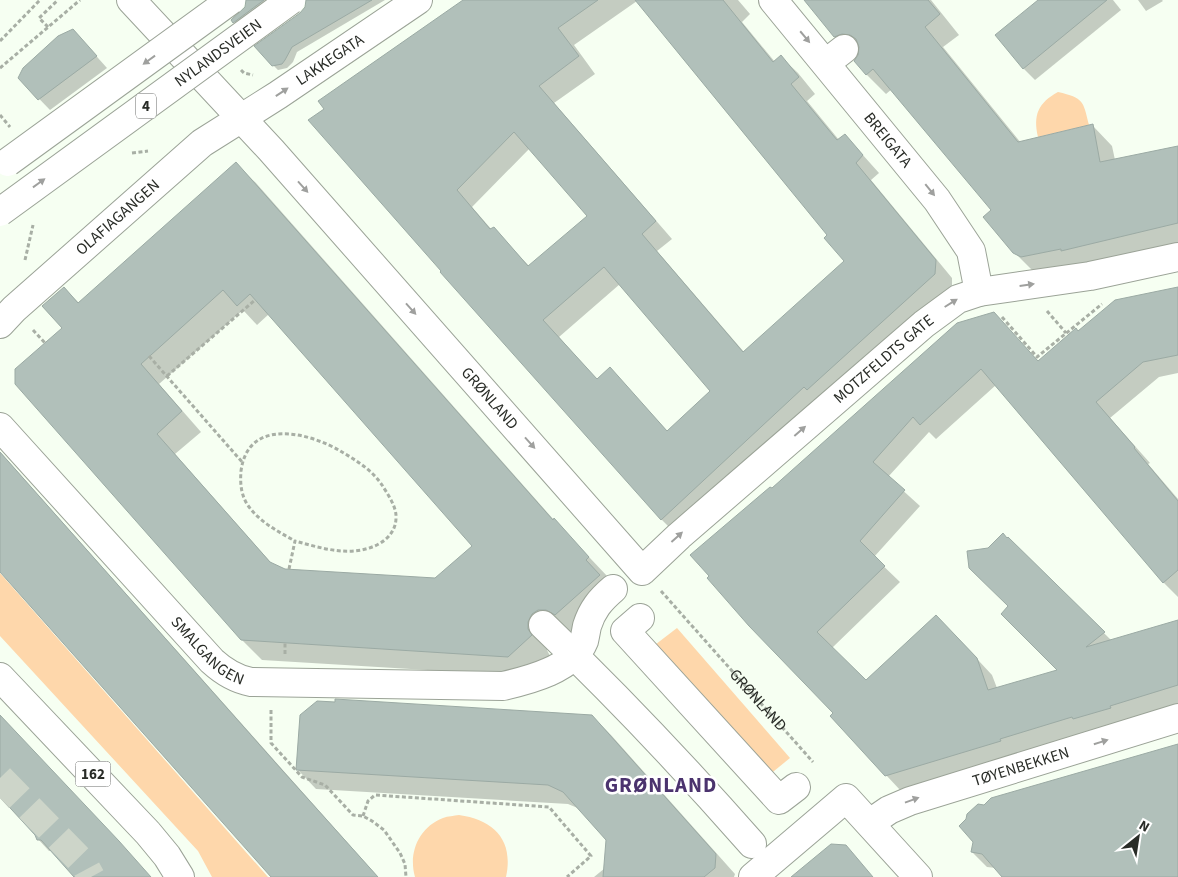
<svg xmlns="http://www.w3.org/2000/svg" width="1178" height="877" font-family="'Source Sans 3',sans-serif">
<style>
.green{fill:#fed7ab}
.shadow{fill:#0003;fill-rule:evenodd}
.building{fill:#b1c0ba;stroke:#9baaa4;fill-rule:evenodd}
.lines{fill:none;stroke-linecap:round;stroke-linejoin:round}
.minor-tunnel{stroke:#cdd5c9;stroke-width:28;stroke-dasharray:28 14;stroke-linecap:butt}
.minor-casing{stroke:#9ba397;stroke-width:30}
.highway-casing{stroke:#9ba397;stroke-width:30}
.path{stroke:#a8afa5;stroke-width:3;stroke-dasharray:4 2.5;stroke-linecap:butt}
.minor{stroke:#fff;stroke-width:28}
.highway{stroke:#fff;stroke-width:28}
.major-bridge-casing{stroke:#9ba397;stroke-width:30;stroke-linecap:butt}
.major-bridge{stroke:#fff;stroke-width:28}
.oneway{fill:#9fa09e}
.labels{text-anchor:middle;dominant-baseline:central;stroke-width:5;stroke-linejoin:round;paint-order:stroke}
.shield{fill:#fff;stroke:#696b68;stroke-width:1}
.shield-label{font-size:15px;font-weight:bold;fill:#292c27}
.street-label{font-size:16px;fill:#292c27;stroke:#fff}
.district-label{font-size:21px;font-weight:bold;letter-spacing:1px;fill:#4b336e;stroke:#fff}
</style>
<rect width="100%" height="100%" fill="#f6fff2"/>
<g class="green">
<path d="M1058,92C1084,98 1083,101 1089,125L1038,137C1033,115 1038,103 1058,92Z"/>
<polygon points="0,573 268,877 212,877 198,851 0,636"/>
<polygon points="677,628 790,758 763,780 647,651"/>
<path d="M459,815C494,820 514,840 506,877H415C408,853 419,827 443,818C448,816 454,816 459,815Z"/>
</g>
<g class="shadow">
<polygon points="247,0 276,0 239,27 232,20 247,6"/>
<polygon points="308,0 385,0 297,52 293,62 287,68 278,70 273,65 307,6"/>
<path d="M465,0H738L750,14L742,22L775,62L781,57L798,73L815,94L807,101L839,140L845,135L879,173L871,180L952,278V291L678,536L661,519L310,120ZM637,1L829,235L845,261L744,352L657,251L672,239L554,103L595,74L574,45ZM530,148L588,216L530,267L493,228L492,230L472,207ZM620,284L712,391L668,432L610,369L597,380L559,337Z"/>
<polygon points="806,0 931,0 959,35 943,47 1021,143 1093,126 1112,146 1115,160 1178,147 1178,247 1034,272 1014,252 992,210 892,89 886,94 866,74 861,54 855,56 835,36"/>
<polygon points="1040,0 1113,0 1121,10 1035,80 1024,69"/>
<polygon points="1138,0 1162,0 1163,1 1146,11"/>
<polygon points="73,30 107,68 50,110 19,78"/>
<path d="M236,164L256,183L554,520L608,577L575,634L567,629H558L547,642V650L550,656L527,676L262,660L242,640L63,328L64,288L79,303ZM243,310L257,325L269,314L473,546L436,579L285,570L273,565L175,454L201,432L159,384Z"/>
<polygon points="1178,288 1178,373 1159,377 1110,418 1150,463 1148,464 1178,499 1178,597 1164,583 996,385 936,439 929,432 888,477 920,506 874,557 900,582 832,648 866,682 952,632 992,675 997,688 1059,670 1010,606 989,550 1008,538 1112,641 1178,621 1178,706 901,791 886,775 835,713 772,490 994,313 1039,362 1078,332"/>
<polygon points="0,452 378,877 273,877 0,570"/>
<polygon points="0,716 150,877 76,877 52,851 49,851 38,839 36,834 12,808 9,808 0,798"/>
<polygon points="592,716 611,735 735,874 734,877 594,877 605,868 607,840 580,809 568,804 316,789 298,770"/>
<polygon points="1178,746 1178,877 1004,877 996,868 987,867 972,852 984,806"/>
</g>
<g class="building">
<polygon points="246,0 264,0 233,23 231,20 245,7"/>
<polygon points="306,0 372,0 292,47 285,60 282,64 272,66 254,46 300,13 305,7"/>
<path d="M463,0H598L558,28L579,56L539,86L656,221L642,234L743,352L844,261L824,238L827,235L635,0H723L773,62L781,55L799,77L791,84L837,140L845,134L863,155L856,163L936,260L935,274L807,390L804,387L661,520L440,272L441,271L308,120L324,109L318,101ZM514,132L587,216L528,266L494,227L490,229L457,190ZM604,267L710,391L667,431L610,367L597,379L543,320Z"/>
<polygon points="804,0 928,0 940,14 925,27 1018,142 1093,124 1100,162 1178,146 1178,223 1061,251 1061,249 1021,257 1013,253 983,217 991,210 873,69 866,75 854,61 858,55 859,47 856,39 850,35 842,34 834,37"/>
<polygon points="1038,0 1107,0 1023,69 995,35"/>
<polygon points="73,29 97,56 38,100 18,78 23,68 58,36"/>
<path d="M236,162L553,520L554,518L589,557L586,560L600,575L555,615L546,610H538L532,614L528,622V629L532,635L508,657L241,640L15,384V369L62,328L42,306L64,287L78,303ZM223,290L237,306L250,294L472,546L435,578L285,569L270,562L157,434L182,411L141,364Z"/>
<polygon points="1178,287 1178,355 1143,362 1096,402 1135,447 1134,448 1178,501 1178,570 1163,583 981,369 920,425 913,417 873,462 905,490 860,541 885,566 817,632 866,680 936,615 977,658 988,690 1057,670 1001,614 1008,606 969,568 967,551 988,548 1003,533 1007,538 1008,537 1105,632 1086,647 1178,620 1178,685 1110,706 1111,708 1073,719 1072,717 1000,739 1001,741 885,776 830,716 833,713 749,626 707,578 709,576 690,555 770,487 772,488 957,323 994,312 1038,361 1076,328 1078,331 1115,300"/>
<polygon points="0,452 282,770 378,877 271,877 0,572"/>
<polygon points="335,699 592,715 716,854 715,868 704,877 603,877 606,840 563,792 548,785 296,770 300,715 317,701 335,702"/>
<polygon points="0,715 119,841 151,877 74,877 41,840 37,840 35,835 0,797"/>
<polygon points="1178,744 1178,877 1002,877 982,854 971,852 973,842 959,826 966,819 967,814 978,804 984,805 991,798"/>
<polygon points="831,844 846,845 873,877 791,877"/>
</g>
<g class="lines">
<polyline class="minor-tunnel" points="0,778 84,864 91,877"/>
<defs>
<g id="minor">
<path id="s2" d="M131,0L271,150L642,571L679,536L924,324L958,299L979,292L1090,276L1178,257"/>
<path id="s3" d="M773,0L937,200L971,251L979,292"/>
<polyline points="826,63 844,49"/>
<path id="s4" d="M0,324L14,309L202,143L278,95L418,0"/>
<path id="s5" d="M0,427L212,661C224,672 235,679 251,682L503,686C529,680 573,669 584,641C585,637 586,631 587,626C592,610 600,600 613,589"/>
<polyline points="640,618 625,631 779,800 796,787"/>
<path d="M543,625C615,694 686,769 752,844"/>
<path id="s6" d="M870,823L889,810L910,801L1178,718"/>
<polyline points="753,877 846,798 918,877"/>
</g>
<polyline id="highway" points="0,677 148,833 167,856 180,877"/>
</defs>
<use href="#minor" class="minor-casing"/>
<use href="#highway" class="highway-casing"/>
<g class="path">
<polyline points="48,27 39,18 58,0"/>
<polyline points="0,41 40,0"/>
<polyline points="0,68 80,0"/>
<polyline points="241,70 244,73 253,75"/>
<polyline points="0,115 10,127"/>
<polyline points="132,153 148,151"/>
<polyline points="25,260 33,225"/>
<polyline points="1047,311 1066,333"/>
<polyline points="1002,317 1037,357 1102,304"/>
<polyline points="33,330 45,343"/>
<polyline points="149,356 243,463"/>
<polyline points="167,376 255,300"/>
<path d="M289,569L295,541C310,545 326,550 342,551C365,553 397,543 396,516C396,506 387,493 382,485C372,470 357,461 342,452C309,432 248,417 241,471C240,483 241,494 247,504C258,521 277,531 295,541"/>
<path id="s1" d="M661,591L813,762"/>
<polyline points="285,654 285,643"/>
<polyline points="271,710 271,743 302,777 325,785 353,815 363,816 372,821 384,830 400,853 405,864 406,877"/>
<polyline points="363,816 368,801 375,795 549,807 591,856 567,877"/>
</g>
<use href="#minor" class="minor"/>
<use href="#highway" class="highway"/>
<defs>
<g id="major-bridge">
<polyline points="8,162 231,0"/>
<path id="s7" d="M0,212L291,0"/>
</g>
</defs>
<use href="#major-bridge" class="major-bridge-casing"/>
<use href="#major-bridge" class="major-bridge"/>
</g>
<defs><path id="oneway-solid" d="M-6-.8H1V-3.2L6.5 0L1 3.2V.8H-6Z" transform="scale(1.25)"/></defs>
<g class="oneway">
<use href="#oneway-solid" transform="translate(805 37) rotate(50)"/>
<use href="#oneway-solid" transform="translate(149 60) rotate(144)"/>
<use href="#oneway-solid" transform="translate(282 92) rotate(-34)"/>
<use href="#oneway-solid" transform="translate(39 183) rotate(-36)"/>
<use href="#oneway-solid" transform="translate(303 187) rotate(48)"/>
<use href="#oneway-solid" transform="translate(930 190) rotate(51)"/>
<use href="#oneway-solid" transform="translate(1027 285) rotate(-8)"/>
<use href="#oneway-solid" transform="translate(951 303) rotate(-32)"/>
<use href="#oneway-solid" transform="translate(411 309) rotate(48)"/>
<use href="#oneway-solid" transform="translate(800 431) rotate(-41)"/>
<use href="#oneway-solid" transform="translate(530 443) rotate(48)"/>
<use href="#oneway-solid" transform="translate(677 537) rotate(-42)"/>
<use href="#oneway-solid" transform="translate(1101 742) rotate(-17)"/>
<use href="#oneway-solid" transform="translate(912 800) rotate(-20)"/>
</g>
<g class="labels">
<g class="shield">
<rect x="136" y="93.5" width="20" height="25" rx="4"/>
<rect x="75.5" y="761.5" width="35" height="25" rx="4"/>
</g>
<g class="shield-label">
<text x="146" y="106">4</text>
<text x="93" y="774">162</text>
</g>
<g class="street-label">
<text stroke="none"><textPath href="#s7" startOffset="270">NYLANDSVEIEN</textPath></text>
<text stroke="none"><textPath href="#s4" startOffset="424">LAKKEGATA</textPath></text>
<text stroke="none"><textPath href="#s3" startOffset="181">BREIGATA</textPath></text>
<text stroke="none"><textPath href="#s4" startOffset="159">OLAFIAGANGEN</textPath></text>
<text stroke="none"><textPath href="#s2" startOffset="1088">MOTZFELDTS GATE</textPath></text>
<text stroke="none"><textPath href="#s2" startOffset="536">GRØNLAND</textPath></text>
<text stroke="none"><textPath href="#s5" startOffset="306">SMALGANGEN</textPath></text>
<text stroke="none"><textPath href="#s1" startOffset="146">GRØNLAND</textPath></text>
<text stroke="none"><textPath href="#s6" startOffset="162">TØYENBEKKEN</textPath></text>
</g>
<g class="district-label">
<text x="661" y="785">GRØNLAND</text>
</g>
</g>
<g transform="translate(1138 837) rotate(30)" stroke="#ffffff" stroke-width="4" paint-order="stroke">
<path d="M0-4L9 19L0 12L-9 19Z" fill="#292c27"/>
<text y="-8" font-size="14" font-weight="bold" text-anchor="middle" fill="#292c27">N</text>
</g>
</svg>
